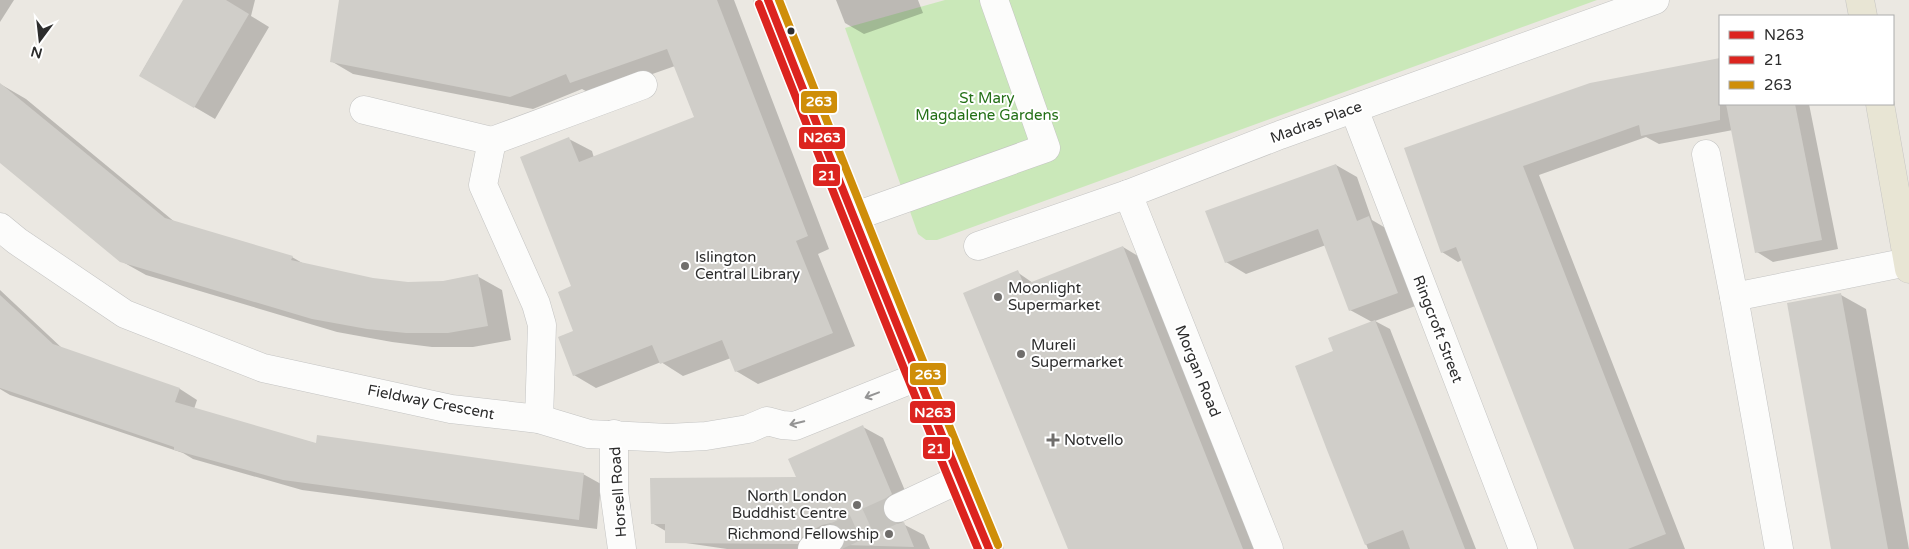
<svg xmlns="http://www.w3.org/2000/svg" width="1909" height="549" font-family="'Varela Round',sans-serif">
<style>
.green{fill:#cae8b9}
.shadow{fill:#0003}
.building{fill:#d0cec9}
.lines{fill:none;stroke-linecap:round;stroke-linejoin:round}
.minor-tunnel{stroke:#c5c3be;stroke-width:28;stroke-dasharray:28 14;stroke-linecap:butt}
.minor-casing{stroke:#c4c4c3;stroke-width:29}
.major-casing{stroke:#c6c5c3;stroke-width:29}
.highway-casing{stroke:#c6c5c3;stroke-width:29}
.minor{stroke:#fcfcfb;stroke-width:28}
.major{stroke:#e8e5d4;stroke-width:28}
.highway{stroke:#eae0d4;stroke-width:28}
.bus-1-casing{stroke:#fff;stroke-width:11}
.bus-2-casing{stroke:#fff;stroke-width:11}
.bus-3-casing{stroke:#fff;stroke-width:11}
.bus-1{stroke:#dc241f;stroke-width:8}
.bus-2{stroke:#dc241f;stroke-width:8}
.bus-3{stroke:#cf8e09;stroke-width:8}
.oneway{stroke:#949494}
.bus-dot{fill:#2d2d2d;stroke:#fff;stroke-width:2}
.poi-dot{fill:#706e6c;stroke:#fff;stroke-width:2}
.labels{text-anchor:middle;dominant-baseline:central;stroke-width:4;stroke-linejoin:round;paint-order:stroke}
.park-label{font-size:15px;fill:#247017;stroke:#fff}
.street-label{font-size:15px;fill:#2d2d2d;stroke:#fff}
.poi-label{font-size:15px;fill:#2d2d2d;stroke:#fff;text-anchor:start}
.line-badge{stroke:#fff;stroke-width:2}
.badge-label{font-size:14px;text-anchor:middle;font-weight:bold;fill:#fff}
</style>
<rect width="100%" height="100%" fill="#ebe8e2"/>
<polygon class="green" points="945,0 1597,0 937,240 926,240 918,234 845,28"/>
<g class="shadow">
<polygon points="0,0 14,0 0,22"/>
<polygon points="184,0 255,0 251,16 269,27 215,119 140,75"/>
<polygon points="341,0 734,0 829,249 818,254 855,346 758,384 736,371 731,358 683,376 661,362 596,388 574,375 575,332 569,139 592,151 594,158 695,118 675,66 593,95 582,89 533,109 353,74 331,61"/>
<polygon points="836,0 918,0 923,13 864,34 845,23"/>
<polygon points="1720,59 1720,104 1809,104 1838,249 1773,262 1757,252 1733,130 1659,144 1646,137 1539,175 1685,549 1575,549 1462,260 1458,262 1442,252 1590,84"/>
<polygon points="2,85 26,99 176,223 292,257 304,264 373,279 408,283 443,283 477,276 502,290 511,340 473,347 432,347 392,342 337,332 146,275 121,261 0,162 0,87"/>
<polygon points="1336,165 1357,177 1372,220 1389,230 1418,305 1375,321 1390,329 1476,549 1368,549 1296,367 1335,352 1372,322 1350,310 1326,245 1246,274 1226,262"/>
<polygon points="1123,247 1138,256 1254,549 1069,549 1017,272 1033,283"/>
<polygon points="0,290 63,349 180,389 197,400 194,409 317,444 583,474 601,484 597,529 302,490 193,459 183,453 10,395 0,389"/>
<polygon points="1841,295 1866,309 1909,549 1833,549"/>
<polygon points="863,427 883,438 911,505 902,518 903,524 924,535 930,549 842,549 847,540 846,535 813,549 727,549 686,543 652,523 798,478"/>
</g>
<g class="building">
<polygon points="183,0 226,0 249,14 194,108 139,76"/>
<polygon points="339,0 717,0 808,236 796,241 833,333 735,372 722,340 660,364 652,345 573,376 558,337 573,331 558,292 571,286 520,157 569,137 579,162 694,117 667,49 570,83 566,74 510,97 330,62"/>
<polygon points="1720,58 1720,120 1641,136 1639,125 1523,166 1666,534 1628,549 1574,549 1456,247 1441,253 1404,148 1590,83"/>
<polygon points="0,83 165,218 293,256 291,260 373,278 408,282 443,281 478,274 488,326 448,333 406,333 367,329 312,319 120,262 0,163"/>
<polygon points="1726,104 1795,104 1822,240 1755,253"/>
<polygon points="1336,164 1357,221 1369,216 1398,293 1349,311 1318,229 1225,263 1205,211"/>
<polygon points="1123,246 1209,463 1243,549 1068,549 963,293 1018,270 1024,285"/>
<polygon points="1841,293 1888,549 1831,549 1787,303"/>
<polygon points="0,295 53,344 180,388 175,402 316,443 317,435 584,473 579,520 283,480 174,450 174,447 0,388"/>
<polygon points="1375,320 1416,422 1465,549 1410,549 1403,530 1365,545 1327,450 1295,366 1333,351 1328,338"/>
<polygon points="863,425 892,494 885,499 882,507 884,514 889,521 897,524 904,522 914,547 844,545 846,539 843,531 838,525 831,523 822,525 804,535 798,544 665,543 665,524 651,524 650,478 796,477 788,459"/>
</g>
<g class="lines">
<polyline class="minor-tunnel" points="830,539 898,508"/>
<defs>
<g id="minor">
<polyline points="1354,109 1523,549"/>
<polyline points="364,110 492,141"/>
<polyline points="1706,154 1734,297 1779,549"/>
<polyline points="1128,194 1269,549"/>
<polyline points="853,217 1046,148 994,0"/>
<polyline points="0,227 17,241 125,314 263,368 451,409 539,419 589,434 668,438 706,436 748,429 767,421 782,425 795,426 917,377"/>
<polyline points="978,246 1128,194 1280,135 1655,0"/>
<polyline points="1734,297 1908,262"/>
<polyline points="539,419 542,325 536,304 483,185 492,141 643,85"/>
<polyline points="614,434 614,491 622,549"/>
<polyline points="898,508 960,479"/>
<polyline points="812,549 830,539"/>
</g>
<g id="major">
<polyline points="1860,0 1863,16"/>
<polyline points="1880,104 1909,269"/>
</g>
<polyline id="highway" points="768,0 869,256 895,317 917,377 989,549"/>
</defs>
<use href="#minor" class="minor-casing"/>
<use href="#major" class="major-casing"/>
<use href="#highway" class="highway-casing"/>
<use href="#minor" class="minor"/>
<use href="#major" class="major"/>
<use href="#highway" class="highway"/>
<defs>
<path id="bus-1" d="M768,0C840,184 913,367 989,549"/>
<path id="bus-2" d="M759,4C831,186 902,368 978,549"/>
<path id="bus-3" d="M779,0C851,182 923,364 998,545"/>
</defs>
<use href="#bus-1" class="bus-1-casing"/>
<use href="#bus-2" class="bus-2-casing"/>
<use href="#bus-3" class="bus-3-casing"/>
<use href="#bus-1" class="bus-1"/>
<use href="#bus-2" class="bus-2"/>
<use href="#bus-3" class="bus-3"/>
</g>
<defs><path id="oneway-shaft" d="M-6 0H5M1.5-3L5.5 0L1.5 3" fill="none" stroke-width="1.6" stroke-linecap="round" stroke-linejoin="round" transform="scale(1.25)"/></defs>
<g class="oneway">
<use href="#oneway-shaft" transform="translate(872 395) rotate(159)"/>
<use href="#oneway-shaft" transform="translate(797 423) rotate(166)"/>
</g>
<circle class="bus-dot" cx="791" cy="31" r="4.5"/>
<g class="poi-dot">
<circle cx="685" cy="266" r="5"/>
<circle cx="998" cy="297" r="5"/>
<circle cx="1021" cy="354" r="5"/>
<path d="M1050.5 432.5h5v5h5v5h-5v5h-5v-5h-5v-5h5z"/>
<circle cx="857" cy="505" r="5"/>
<circle cx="889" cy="534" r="5"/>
</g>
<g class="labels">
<g class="park-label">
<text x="987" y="98">St Mary<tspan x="987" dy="17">Magdalene Gardens</tspan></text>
</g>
<g class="street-label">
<text transform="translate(1316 122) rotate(-20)">Madras Place</text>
<text transform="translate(1438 329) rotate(69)">Ringcroft Street</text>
<text transform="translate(1198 371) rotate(68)">Morgan Road</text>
<text transform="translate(431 402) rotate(11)">Fieldway Crescent</text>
<text transform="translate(618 492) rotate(-94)">Horsell Road</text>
</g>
<g class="poi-label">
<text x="695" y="257">Islington<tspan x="695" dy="17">Central Library</tspan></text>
<text x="1008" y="288">Moonlight<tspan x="1008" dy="17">Supermarket</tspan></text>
<text x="1031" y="345">Mureli<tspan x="1031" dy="17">Supermarket</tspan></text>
<text x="1064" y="440">Notvello</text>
<text x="847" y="496" text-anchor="end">North London<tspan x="847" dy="17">Buddhist Centre</tspan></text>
<text x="879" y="534" text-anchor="end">Richmond Fellowship</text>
</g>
</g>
<g class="line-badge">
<rect x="800" y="90" width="38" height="24" rx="5" fill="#cf8e09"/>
<rect x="798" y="126" width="48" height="24" rx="5" fill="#dc241f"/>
<rect x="812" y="163" width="29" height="24" rx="5" fill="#dc241f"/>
<rect x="909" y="362" width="38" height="24" rx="5" fill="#cf8e09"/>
<rect x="909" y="400" width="47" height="24" rx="5" fill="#dc241f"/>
<rect x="922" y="436" width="29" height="24" rx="5" fill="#dc241f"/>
</g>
<g class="badge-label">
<text x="819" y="106">263</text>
<text x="822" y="142">N263</text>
<text x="827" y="180">21</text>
<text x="928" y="379">263</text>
<text x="933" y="417">N263</text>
<text x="936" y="453">21</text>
</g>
<rect x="1719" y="15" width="175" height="90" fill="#ffffff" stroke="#ababab"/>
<rect x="1729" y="31" width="25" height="8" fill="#dc241f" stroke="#ababab"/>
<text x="1764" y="40" font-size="15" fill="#2d2d2d">N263</text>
<rect x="1729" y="56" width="25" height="8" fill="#dc241f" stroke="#ababab"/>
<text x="1764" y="65" font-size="15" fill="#2d2d2d">21</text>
<rect x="1729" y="81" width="25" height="8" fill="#cf8e09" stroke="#ababab"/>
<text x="1764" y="90" font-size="15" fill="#2d2d2d">263</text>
<g transform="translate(40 40) rotate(195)" stroke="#ffffff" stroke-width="4" paint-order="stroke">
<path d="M0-4L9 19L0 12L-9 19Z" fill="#2d2d2d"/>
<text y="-8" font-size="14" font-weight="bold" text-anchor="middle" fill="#2d2d2d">N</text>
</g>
</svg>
